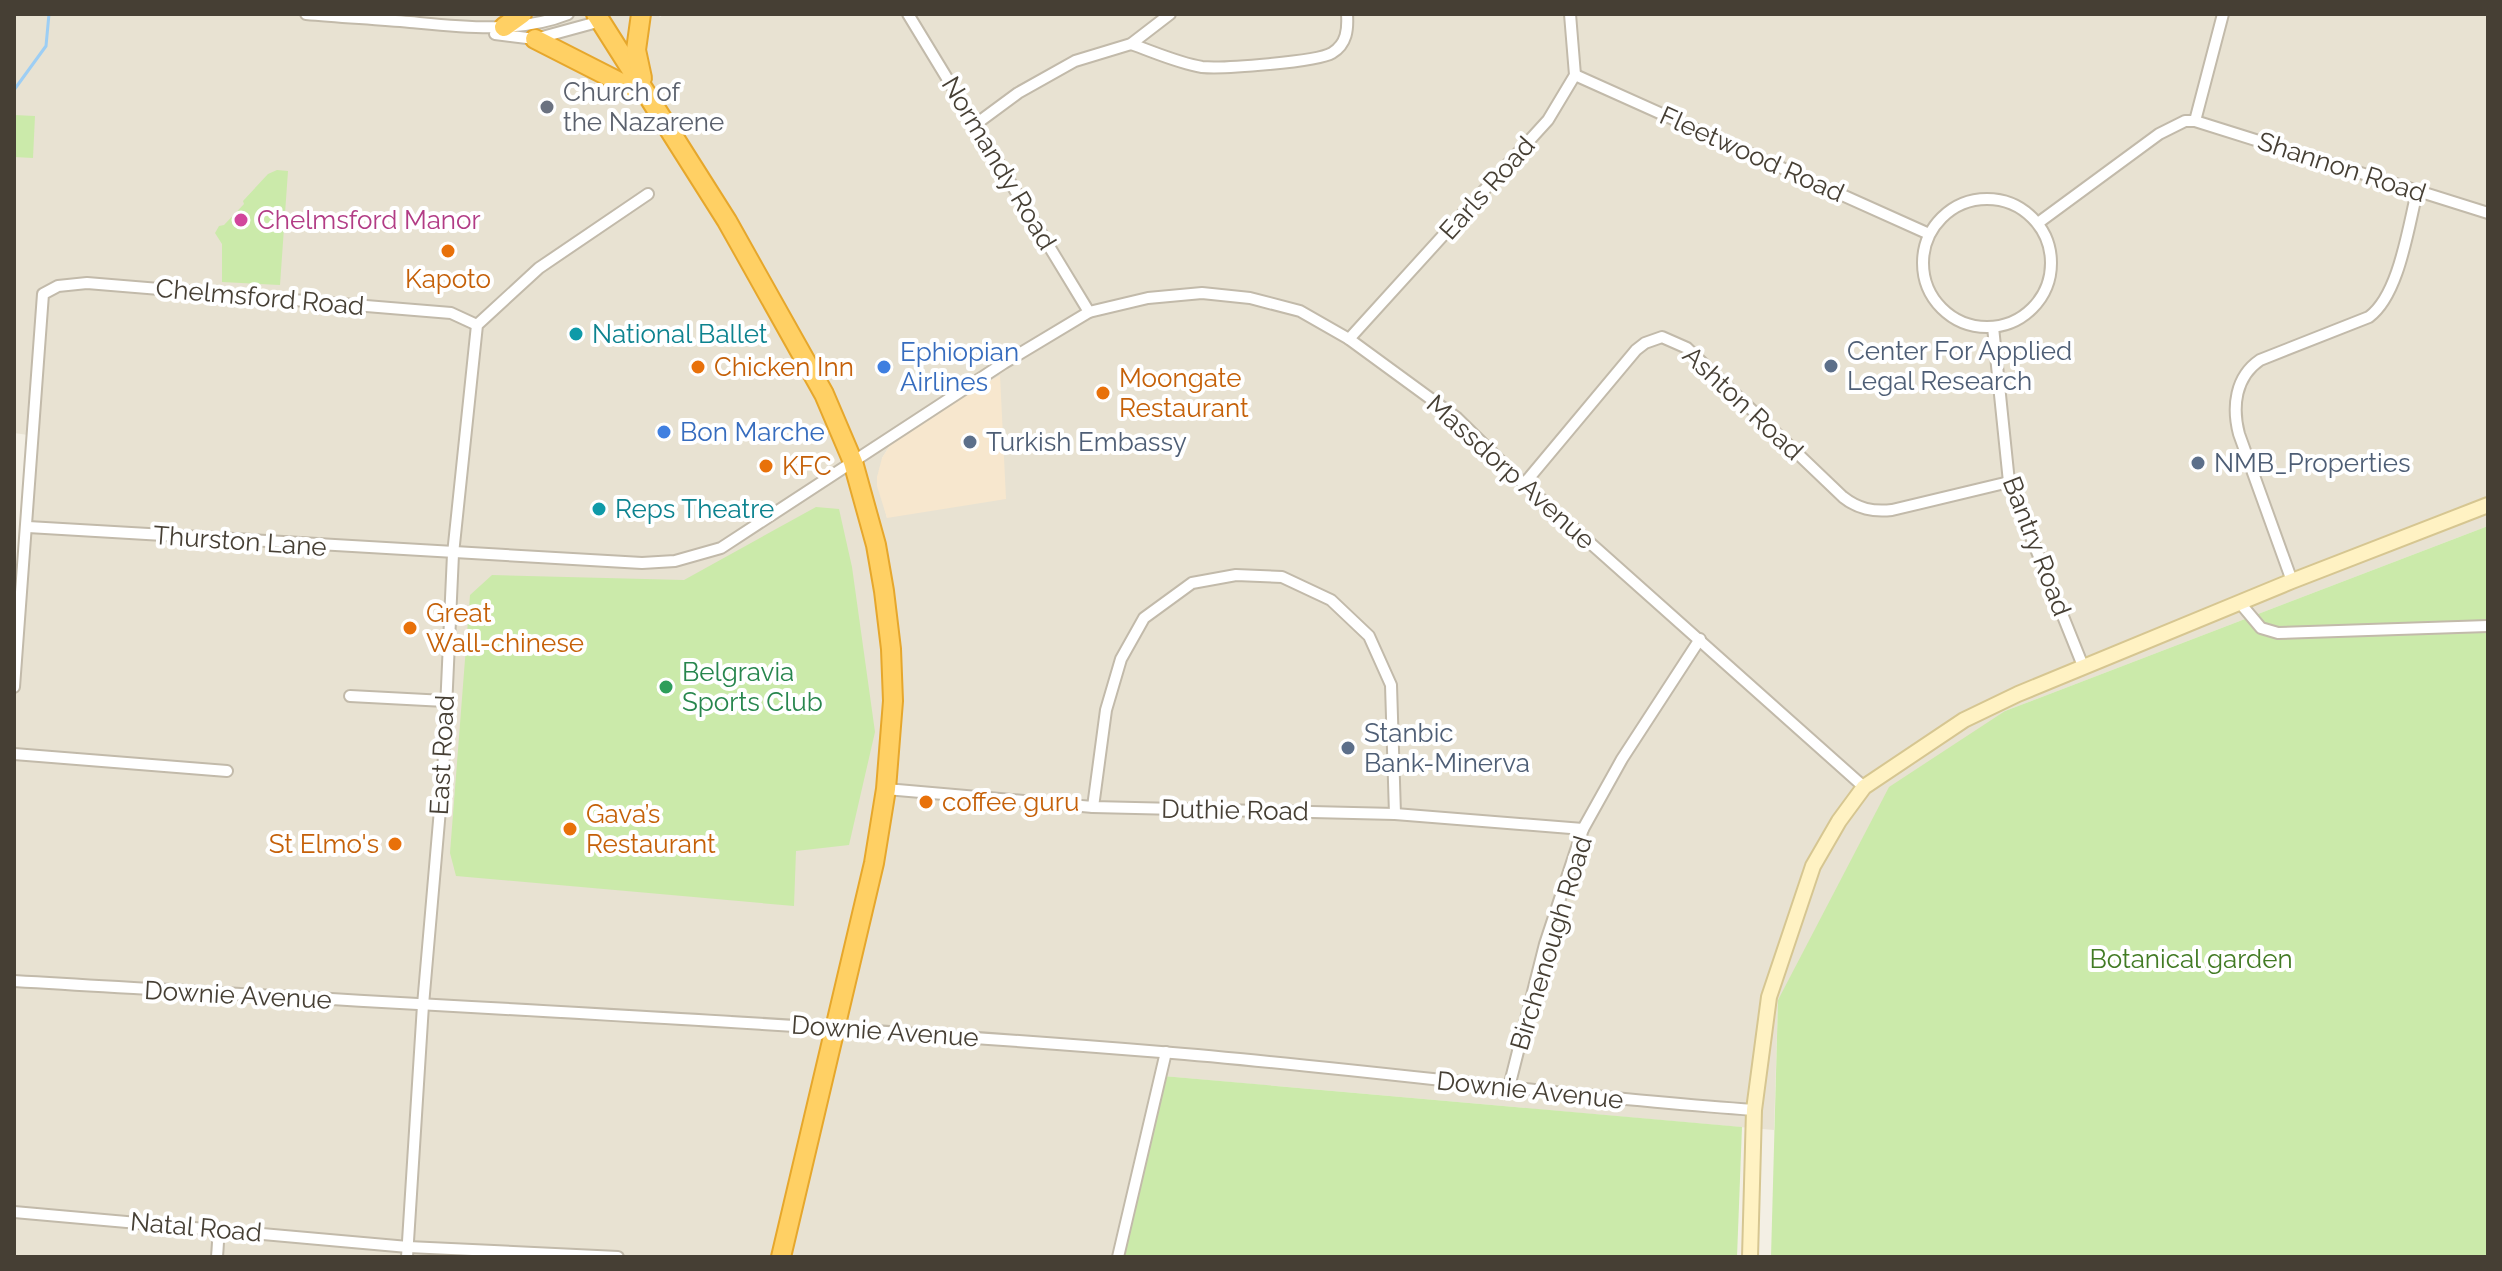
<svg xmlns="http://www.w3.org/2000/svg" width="2502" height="1271" font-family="Raleway,sans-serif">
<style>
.residential{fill:#e8e2d2;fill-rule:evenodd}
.commercial{fill:#f7e7ce}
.green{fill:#cbeaaa}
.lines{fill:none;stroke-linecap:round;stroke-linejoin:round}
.stream{stroke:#9dcef4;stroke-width:3}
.street-casing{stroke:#c2baaa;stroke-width:14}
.secondary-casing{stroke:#d6c691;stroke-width:18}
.highway-casing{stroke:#e6a72c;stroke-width:22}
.street{stroke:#fff;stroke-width:10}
.secondary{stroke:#fff2c3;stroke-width:14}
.highway{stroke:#ffd064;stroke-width:18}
.worship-dot{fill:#6b7280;stroke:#fff;stroke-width:3}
.hotel-dot{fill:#d1479c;stroke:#fff;stroke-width:3}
.food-dot{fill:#e8710a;stroke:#fff;stroke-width:3}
.culture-dot{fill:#0f9aa8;stroke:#fff;stroke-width:3}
.service-dot{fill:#5c6f8a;stroke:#fff;stroke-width:3}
.shop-dot{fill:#3f7fe0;stroke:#fff;stroke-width:3}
.leisure-dot{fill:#2e9e5b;stroke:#fff;stroke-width:3}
.labels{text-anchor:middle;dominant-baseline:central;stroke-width:8;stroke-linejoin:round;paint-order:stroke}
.worship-label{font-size:26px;fill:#5b616d;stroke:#fff;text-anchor:start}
.street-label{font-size:26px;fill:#463f34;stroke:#fff}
.hotel-label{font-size:26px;fill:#b23c85;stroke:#fff;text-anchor:start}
.food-label{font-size:26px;fill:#c56008;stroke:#fff;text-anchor:start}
.culture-label{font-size:26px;fill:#0d838f;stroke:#fff;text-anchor:start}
.service-label{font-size:26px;fill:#4e5e75;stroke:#fff;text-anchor:start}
.shop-label{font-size:26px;fill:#366cbe;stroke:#fff;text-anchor:start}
.leisure-label{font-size:26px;fill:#27864d;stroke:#fff;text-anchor:start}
.park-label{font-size:26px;fill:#427b24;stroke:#fff}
</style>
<rect width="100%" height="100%" fill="#f3efe4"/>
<path class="residential" d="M14,14H657L660,17L665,14H2488V526L2005,711L1778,1000L1774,1130L1163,1076L1123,1257H14V730L28,435L14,433ZM999,376L887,518L883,502L882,458L892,442Z"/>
<polygon class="commercial" points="1000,375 1006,499 887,518 877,486 877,477 882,458 892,442"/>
<g class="green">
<polygon points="14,115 35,116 33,158 14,157"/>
<polygon points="277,170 288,171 280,285 222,282 222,244 215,233 219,226 224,225 244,204 243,201 268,174"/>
<polygon points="816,507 839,509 852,567 875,732 849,845 796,851 794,906 456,876 450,853 470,595 492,575 684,580"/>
<polygon points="2488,526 2488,1257 1771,1257 1778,1000 1889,787 2005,711"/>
<polygon points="1163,1076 1742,1127 1737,1257 1123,1257"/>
</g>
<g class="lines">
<polyline class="stream" points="14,90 46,46 49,14"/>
<defs>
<g id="street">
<path d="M306,14C340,17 375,19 410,22C462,27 518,34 568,14"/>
<polyline points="908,14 1089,312"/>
<polyline points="495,34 535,39 601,21"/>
<path d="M1131,44C1154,52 1178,63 1202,67C1222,69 1317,62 1332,53C1347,44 1348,29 1347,14"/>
<polyline points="1575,75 1929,234"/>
<polyline points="2195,121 2488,213"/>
<polyline points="976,124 1018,93 1075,61 1131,44 1170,14"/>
<circle cx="1987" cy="263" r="64"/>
<polyline points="2038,223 2159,134 2185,121 2195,121 2223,14"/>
<polyline points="1993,327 2009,482 2083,666"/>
<polyline points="1349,339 1548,120 1575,75 1570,14"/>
<path d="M1524,484L1636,350L1645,343L1662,337L1687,348L1843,497C1858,509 1873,512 1892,510L2009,482"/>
<polyline points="28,527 642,563 675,561 721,548 1004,363 1089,312 1148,298 1202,293 1250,298 1300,311 1349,339 1457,418 1524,484 1864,787"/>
<path d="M2292,581L2239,434C2232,407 2235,377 2260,360L2369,317C2399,295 2408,228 2417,192"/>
<polyline points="2240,603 2261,628 2278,633 2488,626"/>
<polyline points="14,687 43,294 58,286 87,283 451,313 477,325"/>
<polyline points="350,696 445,701"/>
<polyline points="14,754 227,771"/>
<polyline points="886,789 1093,807 1395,814 1583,829"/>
<polyline points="1093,807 1106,710 1121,659 1144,618 1192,583 1236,575 1282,577 1331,600 1369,636 1391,685 1395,814"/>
<path d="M14,981C396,1004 779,1021 1161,1052C1359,1068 1556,1096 1754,1110"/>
<polyline points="1509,1087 1545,944 1583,829 1622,759 1700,639"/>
<polyline points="14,1212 408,1247 618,1257"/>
<polyline points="217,1257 219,1228"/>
<polyline points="407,1257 423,1005 443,775 453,554 477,325 539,268 648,194"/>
<polyline points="1118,1257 1166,1052"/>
</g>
<polyline id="secondary" points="1750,1257 1754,1110 1769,997 1813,866 1839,821 1864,787 1964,720 2018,694 2292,581 2488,505"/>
<g id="highway">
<polyline points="596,14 727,221 824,394 853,462 876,545 884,591 891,649 893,701 886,789 874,863 781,1257"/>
<polyline points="641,14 636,50 642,78"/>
<polyline points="504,27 522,14"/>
<polyline points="535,39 647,96"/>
</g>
</defs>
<use href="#street" class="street-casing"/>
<use href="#secondary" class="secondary-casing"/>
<use href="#highway" class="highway-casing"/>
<use href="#street" class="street"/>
<use href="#secondary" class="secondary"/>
<use href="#highway" class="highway"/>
</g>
<circle class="worship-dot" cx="547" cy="107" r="8"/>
<circle class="hotel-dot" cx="241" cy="220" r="8"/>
<g class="food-dot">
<circle cx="448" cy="251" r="8"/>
<circle cx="698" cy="367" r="8"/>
<circle cx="1103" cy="393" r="8"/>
<circle cx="766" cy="466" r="8"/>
<circle cx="410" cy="628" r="8"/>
<circle cx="926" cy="802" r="8"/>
<circle cx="570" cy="829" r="8"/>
<circle cx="395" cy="844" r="8"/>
</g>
<g class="culture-dot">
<circle cx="576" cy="334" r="8"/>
<circle cx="599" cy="509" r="8"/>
</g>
<g class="service-dot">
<circle cx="1831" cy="366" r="8"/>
<circle cx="970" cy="442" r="8"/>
<circle cx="2198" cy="463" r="8"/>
<circle cx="1348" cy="748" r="8"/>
</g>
<g class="shop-dot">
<circle cx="884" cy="367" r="8"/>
<circle cx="664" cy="432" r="8"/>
</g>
<circle class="leisure-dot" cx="666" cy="687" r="8"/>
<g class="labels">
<g class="worship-label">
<text x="563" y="92">Church of<tspan x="563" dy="30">the Nazarene</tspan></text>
</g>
<g class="street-label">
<text transform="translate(1752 154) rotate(24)">Fleetwood Road</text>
<text transform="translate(999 163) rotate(59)">Normandy Road</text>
<text transform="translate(2342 167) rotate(18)">Shannon Road</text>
<text transform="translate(1487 188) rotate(-48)">Earls Road</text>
<text transform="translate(260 297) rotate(5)">Chelmsford Road</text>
<text transform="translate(1743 403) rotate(43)">Ashton Road</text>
<text transform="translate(1511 472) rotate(42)">Massdorp Avenue</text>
<text transform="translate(240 541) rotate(4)">Thurston Lane</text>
<text transform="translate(2037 546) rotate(69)">Bantry Road</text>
<text transform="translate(442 755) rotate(-87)">East Road</text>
<text transform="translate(1235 810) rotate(1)">Duthie Road</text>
<text transform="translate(1551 943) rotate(-73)">Birchenough Road</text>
<text transform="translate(238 995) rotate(3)">Downie Avenue</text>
<text transform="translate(885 1031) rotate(4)">Downie Avenue</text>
<text transform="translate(1530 1090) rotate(6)">Downie Avenue</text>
<text transform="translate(196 1227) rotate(5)">Natal Road</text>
</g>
<g class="hotel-label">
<text x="257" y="220">Chelmsford Manor</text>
</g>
<g class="food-label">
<text x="448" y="279" text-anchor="middle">Kapoto</text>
<text x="714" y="367">Chicken Inn</text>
<text x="1119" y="378">Moongate<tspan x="1119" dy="30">Restaurant</tspan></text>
<text x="782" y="466">KFC</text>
<text x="426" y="613">Great<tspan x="426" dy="30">Wall-chinese</tspan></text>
<text x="942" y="802">coffee guru</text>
<text x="586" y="814">Gava’s<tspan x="586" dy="30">Restaurant</tspan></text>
<text x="379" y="844" text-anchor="end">St Elmo's</text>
</g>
<g class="culture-label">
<text x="592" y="334">National Ballet</text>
<text x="615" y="509">Reps Theatre</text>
</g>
<g class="service-label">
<text x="1847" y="351">Center For Applied<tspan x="1847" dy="30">Legal Research</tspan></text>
<text x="986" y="442">Turkish Embassy</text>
<text x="2214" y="463">NMB_Properties</text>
<text x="1364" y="733">Stanbic<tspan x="1364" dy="30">Bank-Minerva</tspan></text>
</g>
<g class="shop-label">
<text x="900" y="352">Ephiopian<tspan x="900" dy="30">Airlines</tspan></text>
<text x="680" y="432">Bon Marche</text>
</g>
<g class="leisure-label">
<text x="682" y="672">Belgravia<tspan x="682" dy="30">Sports Club</tspan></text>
</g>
<g class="park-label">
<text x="2191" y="959">Botanical garden</text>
</g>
</g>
<rect width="2502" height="1271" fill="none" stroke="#463f34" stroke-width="32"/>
</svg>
